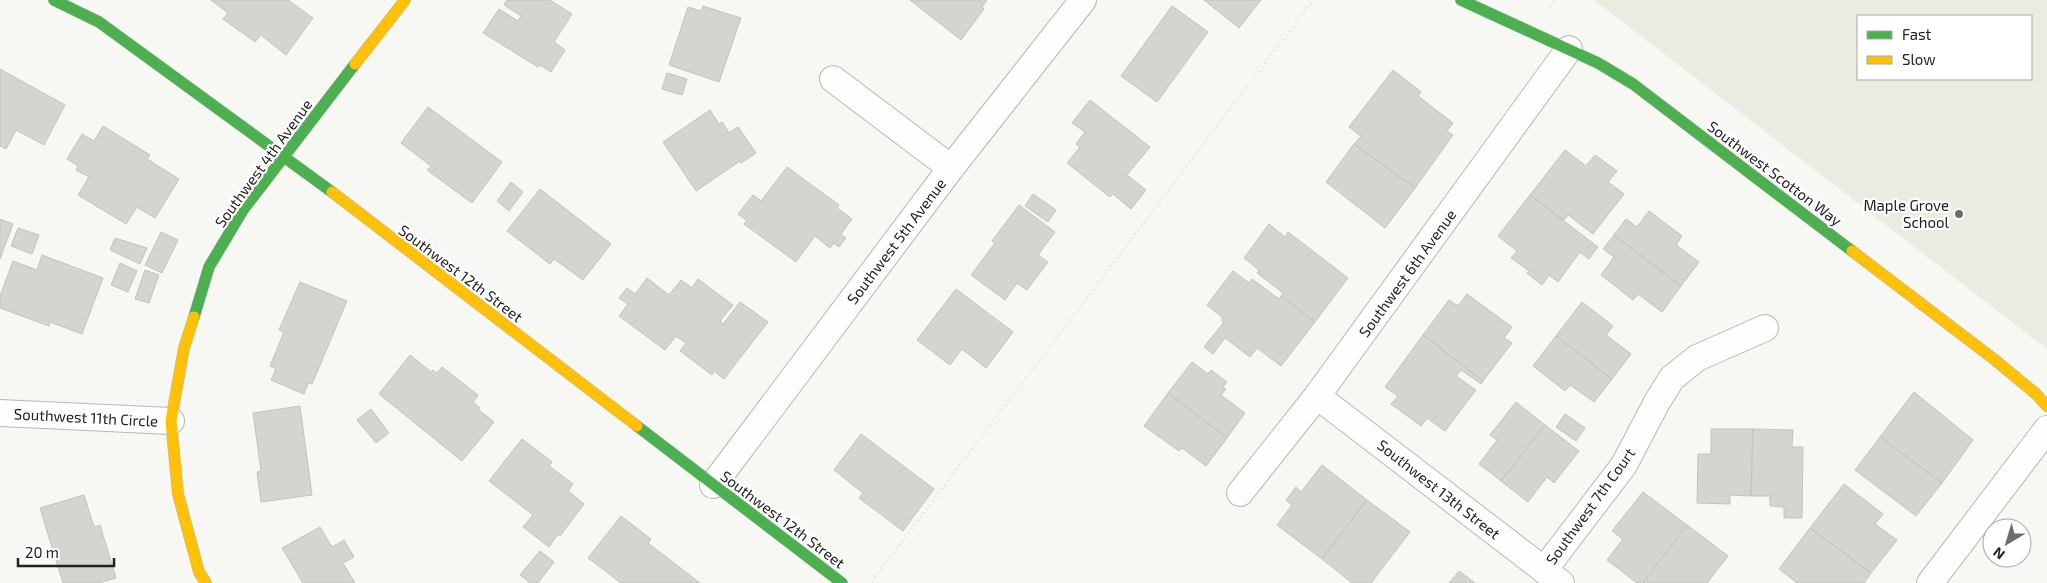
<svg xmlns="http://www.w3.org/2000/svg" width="2047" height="583" font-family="'Exo 2',sans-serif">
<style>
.built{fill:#eaece2;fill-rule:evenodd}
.building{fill:#d4d5d1;stroke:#c2c3bf}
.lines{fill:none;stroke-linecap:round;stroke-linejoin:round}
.street-casing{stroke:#b7b8b4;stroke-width:28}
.fast-casing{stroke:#b7b8b4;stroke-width:12}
.slow-casing{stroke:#b7b8b4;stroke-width:12}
.path{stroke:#e3e3e1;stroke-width:3;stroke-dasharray:1 4;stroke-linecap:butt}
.street{stroke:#fefefd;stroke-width:26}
.fast{stroke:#4caf50;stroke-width:11}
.slow{stroke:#ffc107;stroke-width:11}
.poi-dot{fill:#6d6e6a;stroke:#fff;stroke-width:2}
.labels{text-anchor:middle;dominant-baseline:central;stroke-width:4.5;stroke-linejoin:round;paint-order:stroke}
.street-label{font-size:15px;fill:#222320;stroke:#fff}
.poi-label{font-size:15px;fill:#222320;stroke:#fff;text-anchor:end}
</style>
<rect width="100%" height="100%" fill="#f7f8f3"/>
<path class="built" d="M1594,0H2047V349ZM1858,16H2031V79H1858Z"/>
<g class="building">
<polygon points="211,0 288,0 313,18 286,55 261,35 255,42 223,19 228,13"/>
<polygon points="507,0 550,0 572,14 554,42 565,50 551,72 540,65 538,67 483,33 499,9 518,21 521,16 504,5"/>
<polygon points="910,0 987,0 982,7 984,9 961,40"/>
<polygon points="1204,0 1261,0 1239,28"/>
<polygon points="703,6 741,18 719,82 669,65 688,7 701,11"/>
<polygon points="1172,6 1208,32 1157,102 1121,76"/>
<polygon points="0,69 65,105 44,145 16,130 6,149 0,146"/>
<polygon points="1393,70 1421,92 1418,96 1453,123 1447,131 1453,135 1415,188 1354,144 1361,136 1349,127"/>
<polygon points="667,73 687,79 682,95 662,89"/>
<polygon points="1090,100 1150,147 1127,175 1146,190 1131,209 1113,194 1110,197 1067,163 1080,147 1076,144 1085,132 1072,123"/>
<polygon points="428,107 502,162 472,203 427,170 431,166 401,143"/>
<polygon points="710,110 719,124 722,122 729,133 738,127 756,153 741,163 740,161 696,191 663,142"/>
<polygon points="103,126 150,155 147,159 179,179 155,218 137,207 126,224 78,195 89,177 76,170 78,166 67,159 82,134 94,141"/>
<polygon points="1354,144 1415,188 1385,228 1326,182"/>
<polygon points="1565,150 1586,166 1595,155 1617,171 1608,182 1624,194 1593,234 1568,215 1564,220 1530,195"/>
<polygon points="787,167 839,205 837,208 852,219 841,234 846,238 839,247 834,243 830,248 815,236 796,262 744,224 747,221 738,214 753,195 761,201"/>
<polygon points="511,182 523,192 509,211 497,201"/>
<polygon points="540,189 611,244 583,280 554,259 550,264 507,231"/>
<polygon points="1033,194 1056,210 1048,222 1025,206"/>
<polygon points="1530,195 1598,247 1589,259 1580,252 1558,282 1549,275 1542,285 1527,273 1529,271 1511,258 1517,251 1498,236"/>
<polygon points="1019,205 1055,232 1038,255 1048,262 1027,290 1017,283 1005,300 971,275 995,243 992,241"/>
<polygon points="1649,211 1682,236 1676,245 1699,262 1681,286 1614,235 1626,219 1637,227"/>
<polygon points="0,219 13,224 0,259"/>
<polygon points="1269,224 1285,237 1288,232 1348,278 1315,322 1281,296 1283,293 1257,273 1259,270 1244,258"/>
<polygon points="18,228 39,235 32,254 11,246"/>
<polygon points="161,232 178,240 162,273 145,265"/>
<polygon points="1614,235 1681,286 1662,312 1638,294 1633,300 1601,275 1614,257 1603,249"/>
<polygon points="115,238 147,248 140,264 110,250"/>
<polygon points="42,255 103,278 82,334 50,322 49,326 0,308 0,296 13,261 37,270"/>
<polygon points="120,263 137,271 128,292 111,285"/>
<polygon points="145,270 159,275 149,303 135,299"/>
<polygon points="1233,271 1249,283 1252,279 1279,299 1281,296 1315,322 1281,366 1257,348 1250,357 1225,338 1213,354 1204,347 1224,322 1221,320 1223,318 1207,305"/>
<polygon points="647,278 669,295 681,280 692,288 698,279 733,305 720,321 723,324 740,302 768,322 724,379 714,371 712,375 680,351 686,343 676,336 665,350 619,316 628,304 619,298 627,288 635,294"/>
<polygon points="300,282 347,301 312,384 308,383 304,394 271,380 276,369 270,366 284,332 279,330"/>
<polygon points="956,289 1013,332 986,368 962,349 950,365 917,340"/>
<polygon points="1467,294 1512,327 1504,338 1512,343 1483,381 1423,335 1449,300 1458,306"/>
<polygon points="1582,302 1613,326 1606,335 1631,354 1612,379 1556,336"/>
<polygon points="1423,335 1483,381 1481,384 1461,370 1456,376 1476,390 1445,431 1427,418 1421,426 1391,404 1398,396 1385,387"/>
<polygon points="1556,336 1612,379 1594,402 1570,385 1565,391 1533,366"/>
<polygon points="410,355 431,372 433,370 437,373 442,367 478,395 473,402 480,408 479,410 494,422 462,461 379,394"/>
<polygon points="1192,362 1208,374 1211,370 1227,382 1223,387 1226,389 1221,395 1245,413 1227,438 1168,393"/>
<polygon points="1914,392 1973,440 1942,483 1880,437"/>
<polygon points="1168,393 1227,438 1206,466 1182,448 1179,451 1144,426"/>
<polygon points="1516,402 1545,425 1501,481 1479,464 1497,440 1490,435"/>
<polygon points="300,406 312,495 261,502 257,472 261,471 253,413"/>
<polygon points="371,409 389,433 376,443 357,420"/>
<polygon points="1565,414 1585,428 1576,441 1556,427"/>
<polygon points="1545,425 1579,451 1554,483 1547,477 1528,502 1501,481"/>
<polygon points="1711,429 1753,429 1751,496 1730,495 1730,504 1697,503 1698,454 1711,454"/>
<polygon points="1753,429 1793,430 1792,447 1803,447 1802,518 1784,518 1784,507 1770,506 1770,496 1751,496"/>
<polygon points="861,434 934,489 903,531 859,498 863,493 834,470"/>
<polygon points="1880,437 1942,483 1916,516 1855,470"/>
<polygon points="522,439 552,462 549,466 573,484 568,491 584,504 560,536 558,534 549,547 523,527 533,515 489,481"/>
<polygon points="1322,465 1367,500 1322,559 1277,525 1292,505 1286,500 1296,487 1301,492"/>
<polygon points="1844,484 1883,514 1875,524 1897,540 1871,573 1810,528"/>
<polygon points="1643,492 1687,525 1643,583 1637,583 1607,560 1623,539 1612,531"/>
<polygon points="84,495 94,527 100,525 116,578 99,583 63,583 40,508"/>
<polygon points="1367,500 1410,532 1371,583 1352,583 1322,559"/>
<polygon points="621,516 651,539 648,543 700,583 621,583 588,558"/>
<polygon points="1687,525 1728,556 1707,583 1643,583"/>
<polygon points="320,527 332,547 344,540 354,557 343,563 355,583 303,583 282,548"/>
<polygon points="1810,528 1871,573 1864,583 1797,583 1779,569"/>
<polygon points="540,551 554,562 538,583 530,583 520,575"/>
<polygon points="1459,571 1475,583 1449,583"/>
</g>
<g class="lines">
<defs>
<g id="street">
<polyline points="833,79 951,168"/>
<polyline points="1317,396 1561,583"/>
<polyline points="0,413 171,421"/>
<polyline points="713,485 951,168 1083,0"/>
<polyline points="1240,493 1317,396 1569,49"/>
<polyline points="1544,570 1624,465 1657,402 1672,378 1697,358 1765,328"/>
<polyline points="1930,583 2047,429"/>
</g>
<g id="fast">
<polyline points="54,0 99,22 332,192"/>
<polyline points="1461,0 1598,63 1633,84 1852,251"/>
<polyline points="194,317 209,267 243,210 355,64"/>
<polyline points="637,426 842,583"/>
</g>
<g id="slow">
<polyline points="355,64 405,0"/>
<polyline points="332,192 637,426"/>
<polyline points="1852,251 1995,360 2035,393 2047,406"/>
<polyline points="194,317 184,348 171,421 178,494 199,572 206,583"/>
</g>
</defs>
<use href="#street" class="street-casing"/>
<use href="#fast" class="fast-casing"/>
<use href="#slow" class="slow-casing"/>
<g class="path">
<polyline points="1550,6 1554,0"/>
<polyline points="872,581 1313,0"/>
</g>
<use href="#street" class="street"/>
<use href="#fast" class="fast"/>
<use href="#slow" class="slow"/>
</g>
<circle class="poi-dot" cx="1959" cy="214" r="5"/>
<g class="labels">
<g class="street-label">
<text transform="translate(263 163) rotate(-54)">Southwest 4th Avenue</text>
<text transform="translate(1775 173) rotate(37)">Southwest Scotton Way</text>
<text transform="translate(896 241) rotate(-53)">Southwest 5th Avenue</text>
<text transform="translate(461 273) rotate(37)">Southwest 12th Street</text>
<text transform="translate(1407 273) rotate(-54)">Southwest 6th Avenue</text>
<text transform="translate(86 417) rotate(3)">Southwest 11th Circle</text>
<text transform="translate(1439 489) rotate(38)">Southwest 13th Street</text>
<text transform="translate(1590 506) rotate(-54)">Southwest 7th Court</text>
<text transform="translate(783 519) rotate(37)">Southwest 12th Street</text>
</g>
<g class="poi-label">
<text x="1949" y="205">Maple Grove<tspan x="1949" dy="17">School</tspan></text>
</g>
</g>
<rect x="1857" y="15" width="175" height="65" fill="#ffffff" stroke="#a7a7a6"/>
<rect x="1867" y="31" width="25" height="8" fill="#4caf50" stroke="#a7a7a6"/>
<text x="1902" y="40" font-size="15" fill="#222320">Fast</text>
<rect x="1867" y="56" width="25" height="8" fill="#ffc107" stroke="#a7a7a6"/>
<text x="1902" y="65" font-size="15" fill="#222320">Slow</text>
<g transform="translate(2007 543) rotate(218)"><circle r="24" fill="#ffffff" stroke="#a7a7a6"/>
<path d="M0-4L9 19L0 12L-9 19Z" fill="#6d6e6a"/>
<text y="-8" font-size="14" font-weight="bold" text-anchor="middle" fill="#222320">N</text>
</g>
<path d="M18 558v8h96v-8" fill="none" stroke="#222320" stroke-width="2.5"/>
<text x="25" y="558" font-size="15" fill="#222320" stroke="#ffffff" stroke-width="4" paint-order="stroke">20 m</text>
</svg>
